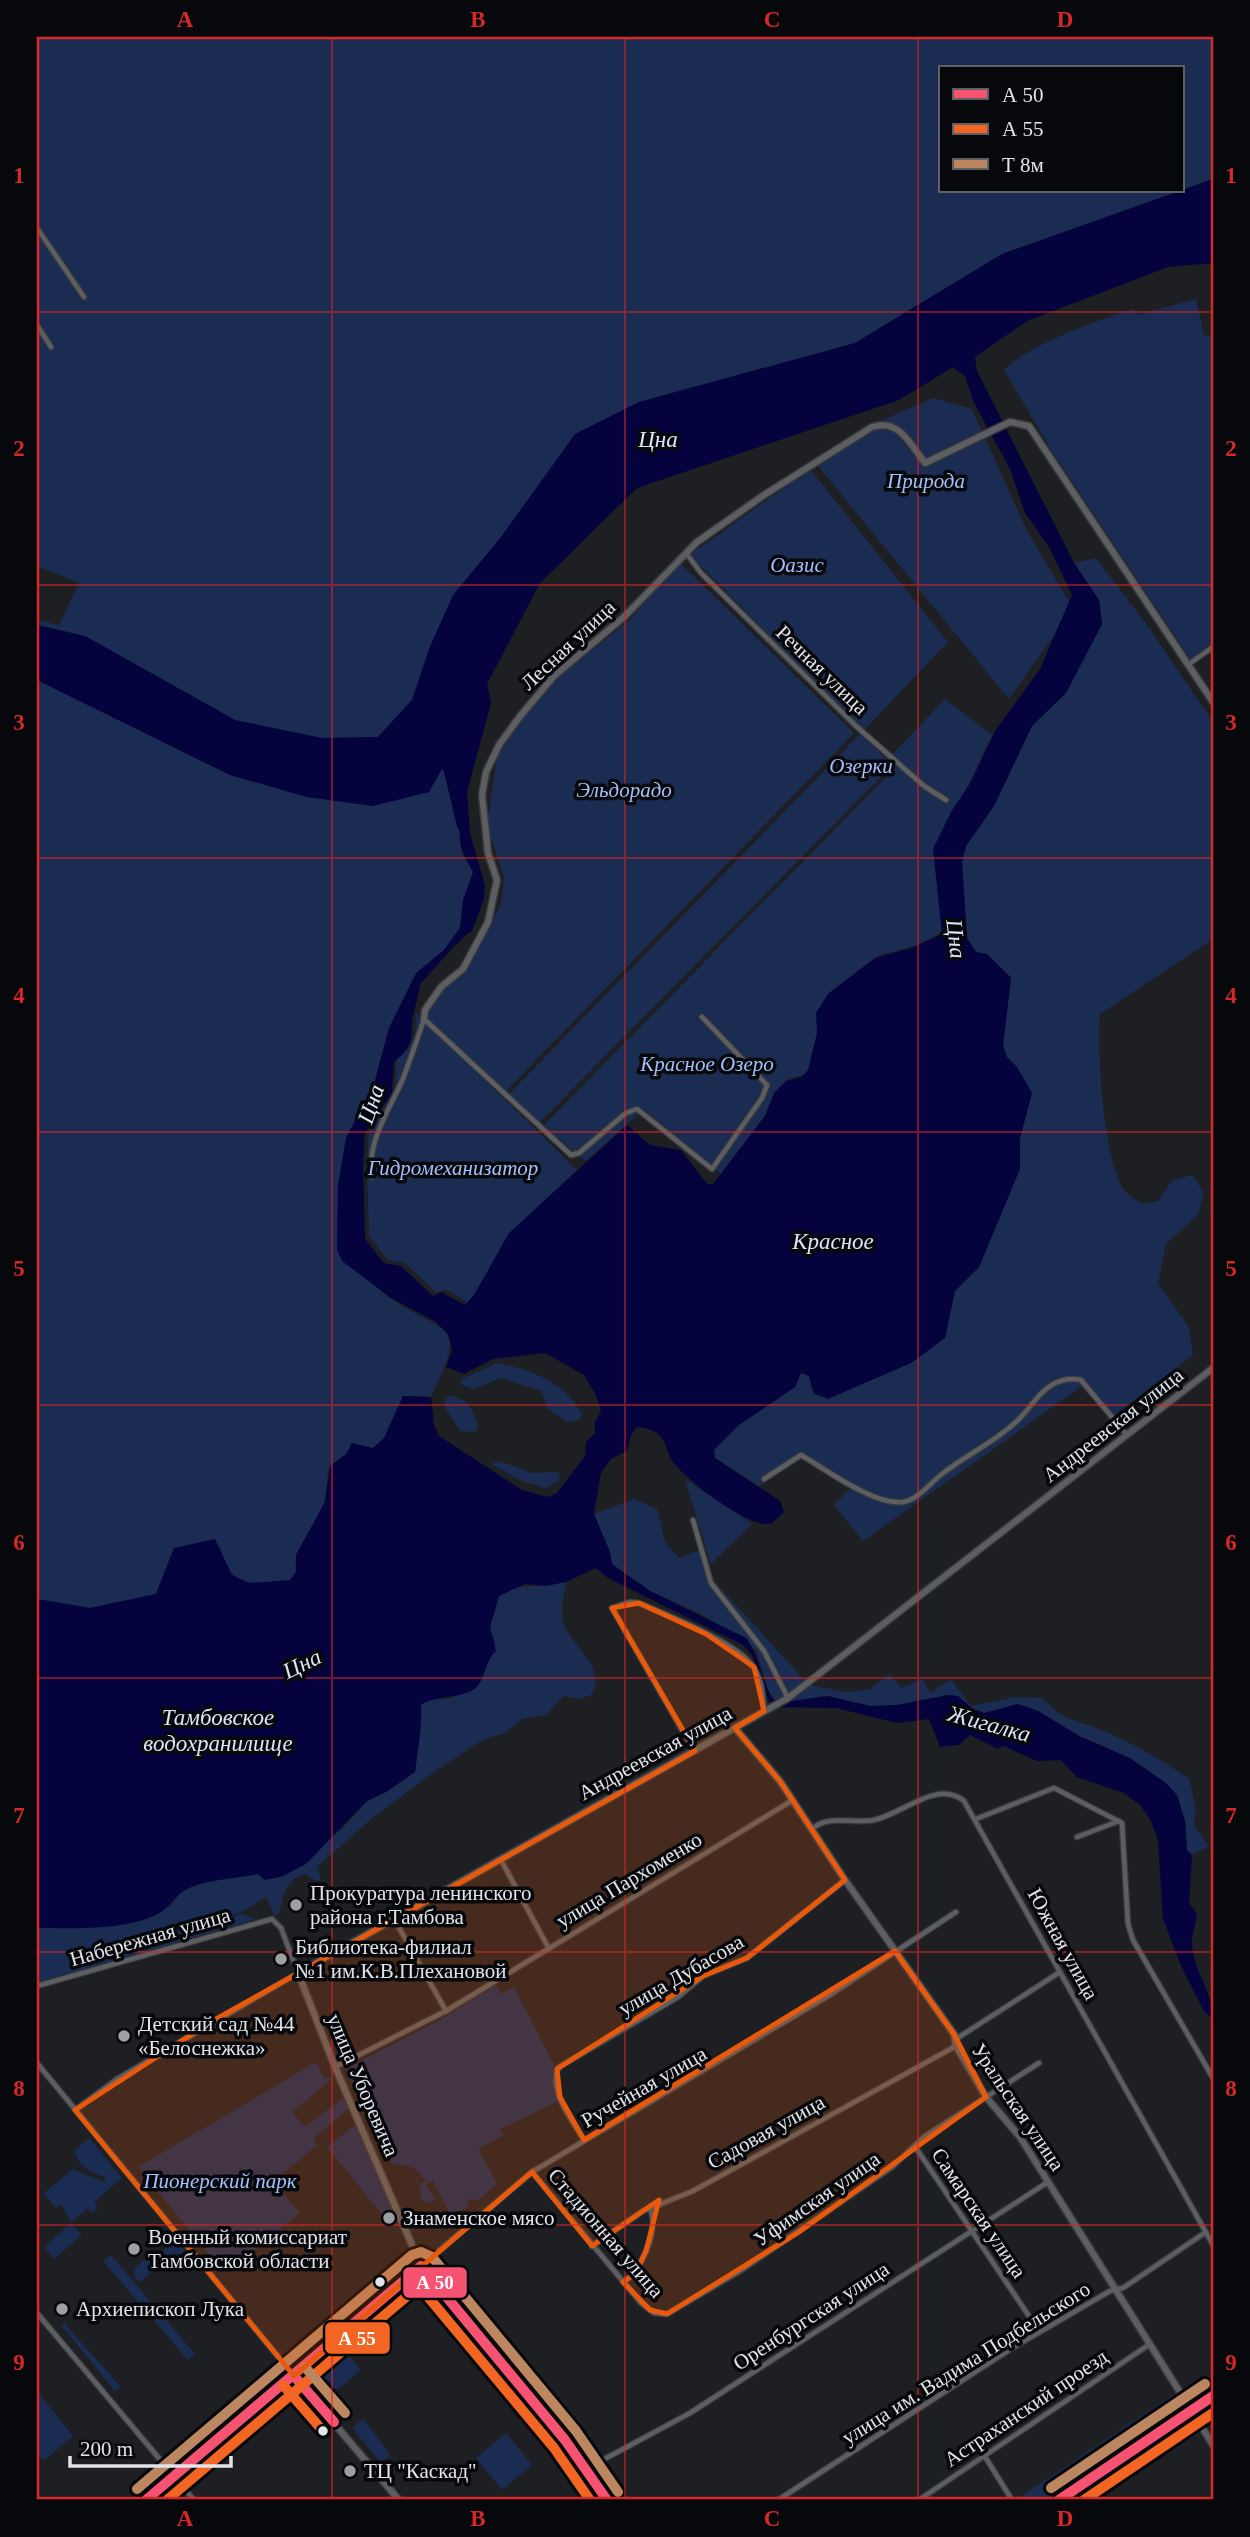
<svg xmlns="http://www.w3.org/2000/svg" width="1250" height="2537" font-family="'Times New Roman',serif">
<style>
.green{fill:#1b2c53}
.water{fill:#04033d;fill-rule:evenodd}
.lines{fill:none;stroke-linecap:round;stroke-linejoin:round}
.river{stroke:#04033d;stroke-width:10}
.street-casing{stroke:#37393b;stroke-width:7}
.secondary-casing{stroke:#37393b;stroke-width:9}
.primary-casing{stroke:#37393b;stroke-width:10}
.street{stroke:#5c5e61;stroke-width:4.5}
.secondary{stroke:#5c5e61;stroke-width:6}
.primary{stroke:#53565e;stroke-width:7}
.bus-1-casing{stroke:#07080b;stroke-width:16}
.bus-2-casing{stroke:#07080b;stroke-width:16}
.bus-3-casing{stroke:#07080b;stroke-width:16}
.bus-1{stroke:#f65372;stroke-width:10}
.bus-2{stroke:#f26522;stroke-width:10}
.bus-3{stroke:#bb8660;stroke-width:10}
.marked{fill:#e8590c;fill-opacity:0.2;stroke:#e8590c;stroke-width:5;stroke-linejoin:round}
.grid{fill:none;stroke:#d62828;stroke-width:2;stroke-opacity:0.55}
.poi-dot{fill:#9d9fa3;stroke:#07080b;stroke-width:2.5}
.bus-dot{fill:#e2e4e9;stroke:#07080b;stroke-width:2.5}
.labels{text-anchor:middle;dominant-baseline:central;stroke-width:7;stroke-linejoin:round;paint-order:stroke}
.park-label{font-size:21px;font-style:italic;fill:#a4c0fc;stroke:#07080b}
.street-label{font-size:21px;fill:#e2e4e9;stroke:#07080b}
.poi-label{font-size:21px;fill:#e2e4e9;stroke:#07080b;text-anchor:start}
.water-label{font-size:23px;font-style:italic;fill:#dbe5f9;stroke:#07080b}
.line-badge{stroke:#07080b;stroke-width:2.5}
.badge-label{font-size:19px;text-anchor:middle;font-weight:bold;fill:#fff}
.neatline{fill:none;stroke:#d62828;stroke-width:2.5}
.grid-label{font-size:23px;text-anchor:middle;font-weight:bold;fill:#d62828}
</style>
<rect width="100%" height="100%" fill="#1d1f22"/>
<g class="green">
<polygon points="37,37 1213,37 1213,179 1182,191 1182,68 940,68 940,191 1181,191 1002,254 855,343 639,402 501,537 454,595 429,649 412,700 378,737 322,738 235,720 85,636 37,625 37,620 59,625 79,583 37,566"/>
<path d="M1196,299L1204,335H1213V645L1191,660L1053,453L1004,370C1026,346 1102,318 1134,309L1136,315Z"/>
<polygon points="933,398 972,409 1027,531 1073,608 1009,699 814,461 885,419"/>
<polygon points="810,469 948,642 863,731 690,555"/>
<path d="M1096,558L1150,629L1213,722V939L1100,1014C1097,1052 1103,1161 1125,1191C1129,1196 1137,1200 1142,1204L1158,1201L1172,1181L1192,1175L1204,1193L1198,1215L1166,1244L1158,1284L1189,1327L1193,1355L1112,1417L1085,1384L863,1541L834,1505L850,1489L801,1459L759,1486L715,1458L714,1450L739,1425L795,1387L801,1373L809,1376L811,1390L817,1396L911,1363L945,1338L955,1291L979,1267L1020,1169V1138L1032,1093L1017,1067L1007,1057L1003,1046L1011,977L987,954L976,952L967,938L962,862L966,846L994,806L1032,726L1066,693L1102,624L1099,600L1074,563Z"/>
<polygon points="679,562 854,733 506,1091 420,1012 472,958 501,904 504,877 487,825 499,745 555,680 631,619"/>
<path d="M37,680L230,775L307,797L373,806L442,768C467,787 456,819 461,846C462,855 469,864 473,872L463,900L460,928L444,950L416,974L389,1028L374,1084L346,1138L338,1186L337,1250C355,1265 371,1284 390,1298C446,1337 469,1318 431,1397L403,1396L384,1438L373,1448C355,1447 345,1458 330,1466C325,1478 328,1492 323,1505C316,1527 291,1547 296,1572L290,1580C255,1587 227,1587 220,1546L174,1548L156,1594L90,1608L37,1599Z"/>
<polygon points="945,699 992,735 955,813 945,931 915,946 879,955 831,991 823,1001 812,1068 804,1075 790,1078 777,1090 772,1106 722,1175 644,1109 586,1161 543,1126 898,765 891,756"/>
<polygon points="860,734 893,765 540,1122 508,1095"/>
<path d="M416,1013L577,1170L542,1203L468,1303L445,1289L437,1293L405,1263L388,1260L369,1236L367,1162L369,1131L395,1091L397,1059C414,1045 417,1034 416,1013Z"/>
<path d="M497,1363C529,1369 568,1383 582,1415L579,1420L568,1422L548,1409L541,1391L501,1378L473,1389L462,1385L460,1380Z"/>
<path d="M452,1396C469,1400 473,1411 478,1427L475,1432L460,1431L444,1406L445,1397Z"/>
<polygon points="499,1461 532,1473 556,1472 560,1474 559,1480 546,1488 522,1481 491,1464"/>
<polygon points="685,1479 752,1524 711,1564"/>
<path d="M634,1499L657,1509L665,1542L679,1558L700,1550L712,1579L809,1685L847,1692L870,1689L889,1674L901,1688L922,1679L931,1693L951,1679L971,1706L1016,1697L1043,1698C1064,1722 1072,1718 1099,1729C1131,1742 1161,1759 1189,1779L1196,1808L1194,1826L1209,1846L1192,1855L1187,1850L1185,1821L1177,1795L1106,1747L1081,1737L1038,1711L1018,1704L984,1713L973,1709L958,1696L948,1695L897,1705L870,1706L827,1696L778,1703L769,1692L756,1650L701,1614L650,1591L612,1564L610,1552L594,1514Z"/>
<path d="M558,1582H566C564,1595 559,1614 565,1627C574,1646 608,1672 591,1695L579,1699L564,1696L546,1715L522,1719L505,1733L484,1739L434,1772L370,1820L317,1867L321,1880L316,1881L304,1873C287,1882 282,1894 280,1912L275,1916L266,1897C250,1908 233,1916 215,1924L79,1965L215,1925L240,1914L257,1919L37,1983V1928H85L169,1907L181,1892L200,1883L258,1874L265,1880L283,1876L322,1846L333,1832L340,1831L367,1801L386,1792L415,1772C418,1749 422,1727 421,1705C430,1697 441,1701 451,1698C472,1691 486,1661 495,1643L490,1627L499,1596C524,1580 534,1591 558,1582Z"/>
<path d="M496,1985L501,1994L514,1987L555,2067L559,2101L500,2129L504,2135L479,2149L497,2184L476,2202L472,2198L467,2202L470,2207L450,2214L433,2181L426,2184L436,2200L428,2203L421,2199L420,2186L410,2175L420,2184L425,2181C417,2168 408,2163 393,2165L345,2069L438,2021Z"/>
<polygon points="316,2062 323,2076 332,2079 292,2112 305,2127 345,2096 350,2107 313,2139 317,2145 274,2182 300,2213 225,2274 138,2167"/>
<polygon points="360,2121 395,2211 384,2217 327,2147"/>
<path d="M89,2138L122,2178L94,2202L98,2208L92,2213L88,2208L71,2222L61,2204L56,2208L44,2193L73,2169L104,2182L106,2178C92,2172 77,2167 75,2150Z"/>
<polygon points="71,2223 82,2235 54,2259 44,2247"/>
<polygon points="176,2240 186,2251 180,2257 175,2252 140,2282 134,2276 135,2268 154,2251 160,2253"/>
<polygon points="111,2255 195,2354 188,2360 103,2261"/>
<polygon points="64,2323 120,2386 115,2391 61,2325"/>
<polygon points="344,2349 361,2370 337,2390 319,2382 313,2376"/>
<polygon points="37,2391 73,2436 44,2461 37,2453"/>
<polygon points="1177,2392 1186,2405 1047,2500 1017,2499"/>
<polygon points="363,2419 388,2451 389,2456 381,2463 352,2428"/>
<polygon points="1195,2422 1199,2433 1093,2500 1074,2500"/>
<polygon points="506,2433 532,2465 502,2490 476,2458"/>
</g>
<path class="water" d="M1213,179V263L1168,267L1027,321L975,357L977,371L1074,563L1099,600L1102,624L1066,693L1032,726L994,806L966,846L962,862L967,938L976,952L987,954L1011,978L1003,1046L1007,1057L1017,1067L1032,1093L1020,1138V1169L979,1267L955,1291L945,1338L911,1363L828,1399L814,1393L809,1376L801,1373L795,1387L739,1425L714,1450L715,1458L780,1501L784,1512L772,1523C753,1532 685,1479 673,1462C667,1453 666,1440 658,1434C652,1429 645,1428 637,1427L631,1435L627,1451L611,1459L601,1473L594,1514L610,1552L612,1564L650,1591L746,1638C760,1655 764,1694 777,1703L828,1696L870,1706L897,1705L948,1695L958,1696L973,1709L984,1713L1018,1704L1038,1711L1081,1737L1130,1758L1166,1783L1177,1795L1185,1821L1187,1850L1192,1855L1189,1903L1197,1914C1196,1924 1191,1937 1192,1946C1195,1974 1213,1993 1213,2019L1204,2011L1182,1968L1163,1919L1158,1840L1151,1821L1140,1805L1124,1793L1077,1777L1061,1760L1037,1761L1003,1746L998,1749L970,1735L959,1745L940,1747L929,1719L897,1723L836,1708L771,1707L752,1655L743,1645L608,1578L596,1568L566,1582L546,1586L525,1584L499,1596L490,1627L496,1651C484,1661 486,1682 473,1690C458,1699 434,1695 421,1705C422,1727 418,1749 415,1772L386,1792L367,1801L306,1864L283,1876L265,1880L258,1874C238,1878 205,1880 189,1888C175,1894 170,1909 156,1915C121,1931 74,1928 37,1928V1599L90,1608L156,1594L174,1548L215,1539L232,1575L249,1583L290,1580L296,1572V1555L325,1502L330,1466L346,1454L352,1443L373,1448L384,1438L403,1396L431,1397L434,1425L439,1436L522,1490L547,1497L557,1493L585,1456L586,1442L595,1433V1422L601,1411L596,1395L584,1375L545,1353L493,1359L464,1374L446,1367L452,1350L448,1334L436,1322L391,1298L342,1261L337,1250L338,1186L346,1138L374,1084L389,1028L416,973L444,950L460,928L463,900L473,872C469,864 462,855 461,846C456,820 467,787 442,769L429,792L373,806L307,797L230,775L37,680V625L85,636L235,720L322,738L378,737L412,700L429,649L453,595L501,537L575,434L639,402L855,343L1002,254ZM953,367L965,376L973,401L1010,469L1025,513L1049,547L1072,595L1040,669L995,731L971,782L951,812L933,849L942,934L911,948L875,958L828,994L816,1013L817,1033L808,1070L801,1077L786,1081L774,1093L765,1116L713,1184H707L681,1150L650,1145L627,1125L509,1233L474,1295L465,1305L441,1292L433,1296L401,1266L384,1263L365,1239L363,1165L365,1133L392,1093L394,1062C417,1042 409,1043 413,1017C415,1006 419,995 420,984C431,973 463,934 472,931L484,899L485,886L470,833L467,792L491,703L487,684L540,583L637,488L899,400Z"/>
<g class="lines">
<polyline class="river" points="447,763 462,826"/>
<defs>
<g id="street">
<polyline points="37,228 84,297"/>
<polyline points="37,325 51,347"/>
<polyline points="686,553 701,573 856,726 924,786 946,800"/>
<polyline points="1189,664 1213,647"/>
<path d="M372,1177C366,1144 389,1110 402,1081C410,1061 417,1040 424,1019L571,1155L579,1153L626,1113L637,1109L712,1169L762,1098L767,1085L702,1017"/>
<path d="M764,1479L801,1455C825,1469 875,1506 903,1502C919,1499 930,1483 942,1474C966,1455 995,1442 1017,1421C1031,1408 1038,1392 1055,1383C1065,1379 1071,1378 1081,1380L1127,1435"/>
<polyline points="693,1520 711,1583 764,1651 788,1698"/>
<path d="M694,1751L612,1608L630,1602L639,1603C665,1614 741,1644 754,1668C762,1681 763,1696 764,1711"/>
<polyline points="976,1819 1054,1788 1122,1823 1128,1924 1133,1940 1213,2078"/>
<path d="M812,1829C828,1814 854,1824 874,1820C903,1814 937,1779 964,1801L1213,2245"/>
<polyline points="1077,1837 1119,1821"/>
<polyline points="501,1860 548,1947"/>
<polyline points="393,1917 446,2011"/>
<polyline points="37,1986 272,1919 281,1928 298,1973 117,2079 75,2110"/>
<polyline points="956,2039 1060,1972"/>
<polyline points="37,2063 294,2376"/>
<polyline points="335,2067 446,2011 793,1800"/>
<path d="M584,2140C573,2121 547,2090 559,2067L678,1997L703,1976L747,1958L845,1880"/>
<polyline points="916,2148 1039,2331"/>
<polyline points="532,2172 641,2303 654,2313 667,2314 740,2271 892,2167 924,2137 1039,2063"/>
<polyline points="592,2246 643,2211 693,2191 956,2046"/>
<polyline points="421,2266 532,2172 828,1996 956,1912"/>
<path d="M623,2282C642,2269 659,2231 650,2208"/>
<polyline points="37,2313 194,2500"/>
<polyline points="984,2455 1012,2500"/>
<polyline points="586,2469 690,2413 1048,2182"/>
<polyline points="778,2500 1009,2350 1110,2291 1123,2288 1206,2232"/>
<polyline points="919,2500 1150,2344"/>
</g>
<g id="secondary">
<path d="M424,1019L425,1010L441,987L463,969L488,922L497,880L488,853L482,795L486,772L499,745L521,715L554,676L625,616L697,542L764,495L872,427C899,418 910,444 925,463L1010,422L1029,426L1213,702"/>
<polyline points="735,1728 780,1781 845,1880 954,2034 956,2046 986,2097 1020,2137 1213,2445"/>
<polyline points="294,2376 399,2500"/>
<polyline points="146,2500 421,2266"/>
<polyline points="607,2500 565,2440 421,2266 335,2067 298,1973 788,1698 1213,1368"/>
</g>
<polyline id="primary" points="1059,2500 1213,2396"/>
</defs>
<use href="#street" class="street-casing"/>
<use href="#secondary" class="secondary-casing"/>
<use href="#primary" class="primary-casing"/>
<use href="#street" class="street"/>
<use href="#secondary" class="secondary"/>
<use href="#primary" class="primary"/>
<defs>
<g id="bus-1">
<polyline points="294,2376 334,2422"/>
<polyline points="146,2500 421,2266 565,2440 607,2500"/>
<polyline points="1059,2500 1213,2396"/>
</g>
<g id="bus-2">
<polyline points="283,2385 323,2431"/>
<polyline points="167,2500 419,2286 554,2448 590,2500"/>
<polyline points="1084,2500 1213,2413"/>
</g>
<g id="bus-3">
<polyline points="305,2367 345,2413"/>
<polyline points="1051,2488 1205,2384"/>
<polyline points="137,2489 412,2255 421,2252 432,2257 576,2431 618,2492"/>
</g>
</defs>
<use href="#bus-1" class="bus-1-casing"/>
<use href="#bus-2" class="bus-2-casing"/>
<use href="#bus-3" class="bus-3-casing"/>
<use href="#bus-1" class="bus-1"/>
<use href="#bus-2" class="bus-2"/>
<use href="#bus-3" class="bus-3"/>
</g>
<path class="marked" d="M639,1603L706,1634L754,1667L764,1711L735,1728L780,1781L845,1880L747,1958L703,1976L557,2069L560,2097L584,2140L895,1951L954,2034L986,2097L799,2232L667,2314L650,2310L623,2282L635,2274L646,2251L659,2200L592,2246L532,2172L294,2376L75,2110L209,2023L695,1751L612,1608Z"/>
<path class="grid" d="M332,37V2500M625,37V2500M918,37V2500M37,312H1213M37,585H1213M37,858H1213M37,1132H1213M37,1405H1213M37,1678H1213M37,1952H1213M37,2225H1213"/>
<g class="poi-dot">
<circle cx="296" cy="1905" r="7"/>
<circle cx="281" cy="1959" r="7"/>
<circle cx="124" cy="2036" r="7"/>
<circle cx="389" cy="2218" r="7"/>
<circle cx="134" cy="2249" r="7"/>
<circle cx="62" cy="2309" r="7"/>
<circle cx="350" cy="2471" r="7"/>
</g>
<g class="bus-dot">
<circle cx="380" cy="2282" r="6"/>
<circle cx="323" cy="2431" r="6"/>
</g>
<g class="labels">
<g class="park-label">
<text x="926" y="481">Природа</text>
<text x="797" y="565">Оазис</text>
<text x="861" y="766">Озерки</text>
<text x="624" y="790">Эльдорадо</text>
<text x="707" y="1064">Красное Озеро</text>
<text x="453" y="1168">Гидромеханизатор</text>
<text x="220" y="2181">Пионерский парк</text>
</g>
<g class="street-label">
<text transform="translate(568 645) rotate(-43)">Лесная улица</text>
<text transform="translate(822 670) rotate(44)">Речная улица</text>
<text transform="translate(1113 1425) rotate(-38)">Андреевская улица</text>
<text transform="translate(655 1753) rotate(-29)">Андреевская улица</text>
<text transform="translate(629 1880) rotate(-31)">улица Пархоменко</text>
<text transform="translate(150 1937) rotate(-16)">Набережная улица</text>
<text transform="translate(1063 1944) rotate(61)">Южная улица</text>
<text transform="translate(681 1975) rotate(-30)">улица Дубасова</text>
<text transform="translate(363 2085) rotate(67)">улица Уборевича</text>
<text transform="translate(644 2087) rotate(-30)">Ручейная улица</text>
<text transform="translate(1018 2107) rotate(56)">Уральская улица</text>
<text transform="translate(766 2132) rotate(-29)">Садовая улица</text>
<text transform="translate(817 2199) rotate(-35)">Уфимская улица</text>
<text transform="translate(979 2213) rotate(56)">Самарская улица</text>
<text transform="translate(606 2233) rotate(49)">Стадионная улица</text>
<text transform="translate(811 2316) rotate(-33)">Оренбургская улица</text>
<text transform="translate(966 2363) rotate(-32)">улица им. Вадима Подбельского</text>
<text transform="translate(1026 2408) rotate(-34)">Астраханский проезд</text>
</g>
<g class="poi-label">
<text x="310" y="1893">Прокуратура ленинского<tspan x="310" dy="24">района г.Тамбова</tspan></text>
<text x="295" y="1947">Библиотека-филиал<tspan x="295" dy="24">№1 им.К.В.Плехановой</tspan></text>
<text x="138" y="2024">Детский сад №44<tspan x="138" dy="24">«Белоснежка»</tspan></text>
<text x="403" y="2218">Знаменское мясо</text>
<text x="148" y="2237">Военный комиссариат<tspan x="148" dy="24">Тамбовской области</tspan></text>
<text x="76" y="2309">Архиепископ Лука</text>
<text x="364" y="2471">ТЦ "Каскад"</text>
</g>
<g class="water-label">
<text x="658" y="439">Цна</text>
<text transform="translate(956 939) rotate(83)">Цна</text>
<text transform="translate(371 1104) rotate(-71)">Цна</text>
<text x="833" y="1241">Красное</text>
<text transform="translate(302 1664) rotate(-26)">Цна</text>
<text x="218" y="1717">Тамбовское<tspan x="218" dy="26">водохранилище</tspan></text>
<text transform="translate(989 1724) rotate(15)">Жигалка</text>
</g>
</g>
<g class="line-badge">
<rect x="402" y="2266" width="66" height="33" rx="7" fill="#f65372"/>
<rect x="324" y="2321" width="67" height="34" rx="7" fill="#f26522"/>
</g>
<g class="badge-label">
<text x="435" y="2289">А 50</text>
<text x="357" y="2345">А 55</text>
</g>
<rect width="1250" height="2537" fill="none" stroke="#07080b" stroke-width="77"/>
<rect x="939" y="66" width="245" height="126" fill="#07080b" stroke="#5f6064" stroke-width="2"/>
<rect x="953" y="89" width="35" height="10" fill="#f65372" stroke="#5f6064" stroke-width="2"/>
<text x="1002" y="102" font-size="21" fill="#e2e4e9">А 50</text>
<rect x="953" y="124" width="35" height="10" fill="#f26522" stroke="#5f6064" stroke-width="2"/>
<text x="1002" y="136" font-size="21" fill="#e2e4e9">А 55</text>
<rect x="953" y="159" width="35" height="10" fill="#bb8660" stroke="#5f6064" stroke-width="2"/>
<text x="1002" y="172" font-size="21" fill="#e2e4e9">Т 8м</text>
<path d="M70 2456v10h161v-10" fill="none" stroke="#e2e4e9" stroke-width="3.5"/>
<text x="80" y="2456" font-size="21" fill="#e2e4e9" stroke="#07080b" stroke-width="5" paint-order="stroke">200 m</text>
<rect x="38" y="38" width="1174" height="2460" class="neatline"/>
<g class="grid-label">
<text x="185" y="27">A</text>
<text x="478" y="27">B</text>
<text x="772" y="27">C</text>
<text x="1065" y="27">D</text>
<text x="19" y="183">1</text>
<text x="1231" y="183">1</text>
<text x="19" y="456">2</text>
<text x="1231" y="456">2</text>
<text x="19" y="730">3</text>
<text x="1231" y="730">3</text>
<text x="19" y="1003">4</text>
<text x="1231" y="1003">4</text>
<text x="19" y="1276">5</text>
<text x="1231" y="1276">5</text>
<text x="19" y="1550">6</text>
<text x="1231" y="1550">6</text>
<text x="19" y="1823">7</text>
<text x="1231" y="1823">7</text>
<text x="19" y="2096">8</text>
<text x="1231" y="2096">8</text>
<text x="19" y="2370">9</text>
<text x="1231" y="2370">9</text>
<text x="185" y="2526">A</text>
<text x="478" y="2526">B</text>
<text x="772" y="2526">C</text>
<text x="1065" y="2526">D</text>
</g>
</svg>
